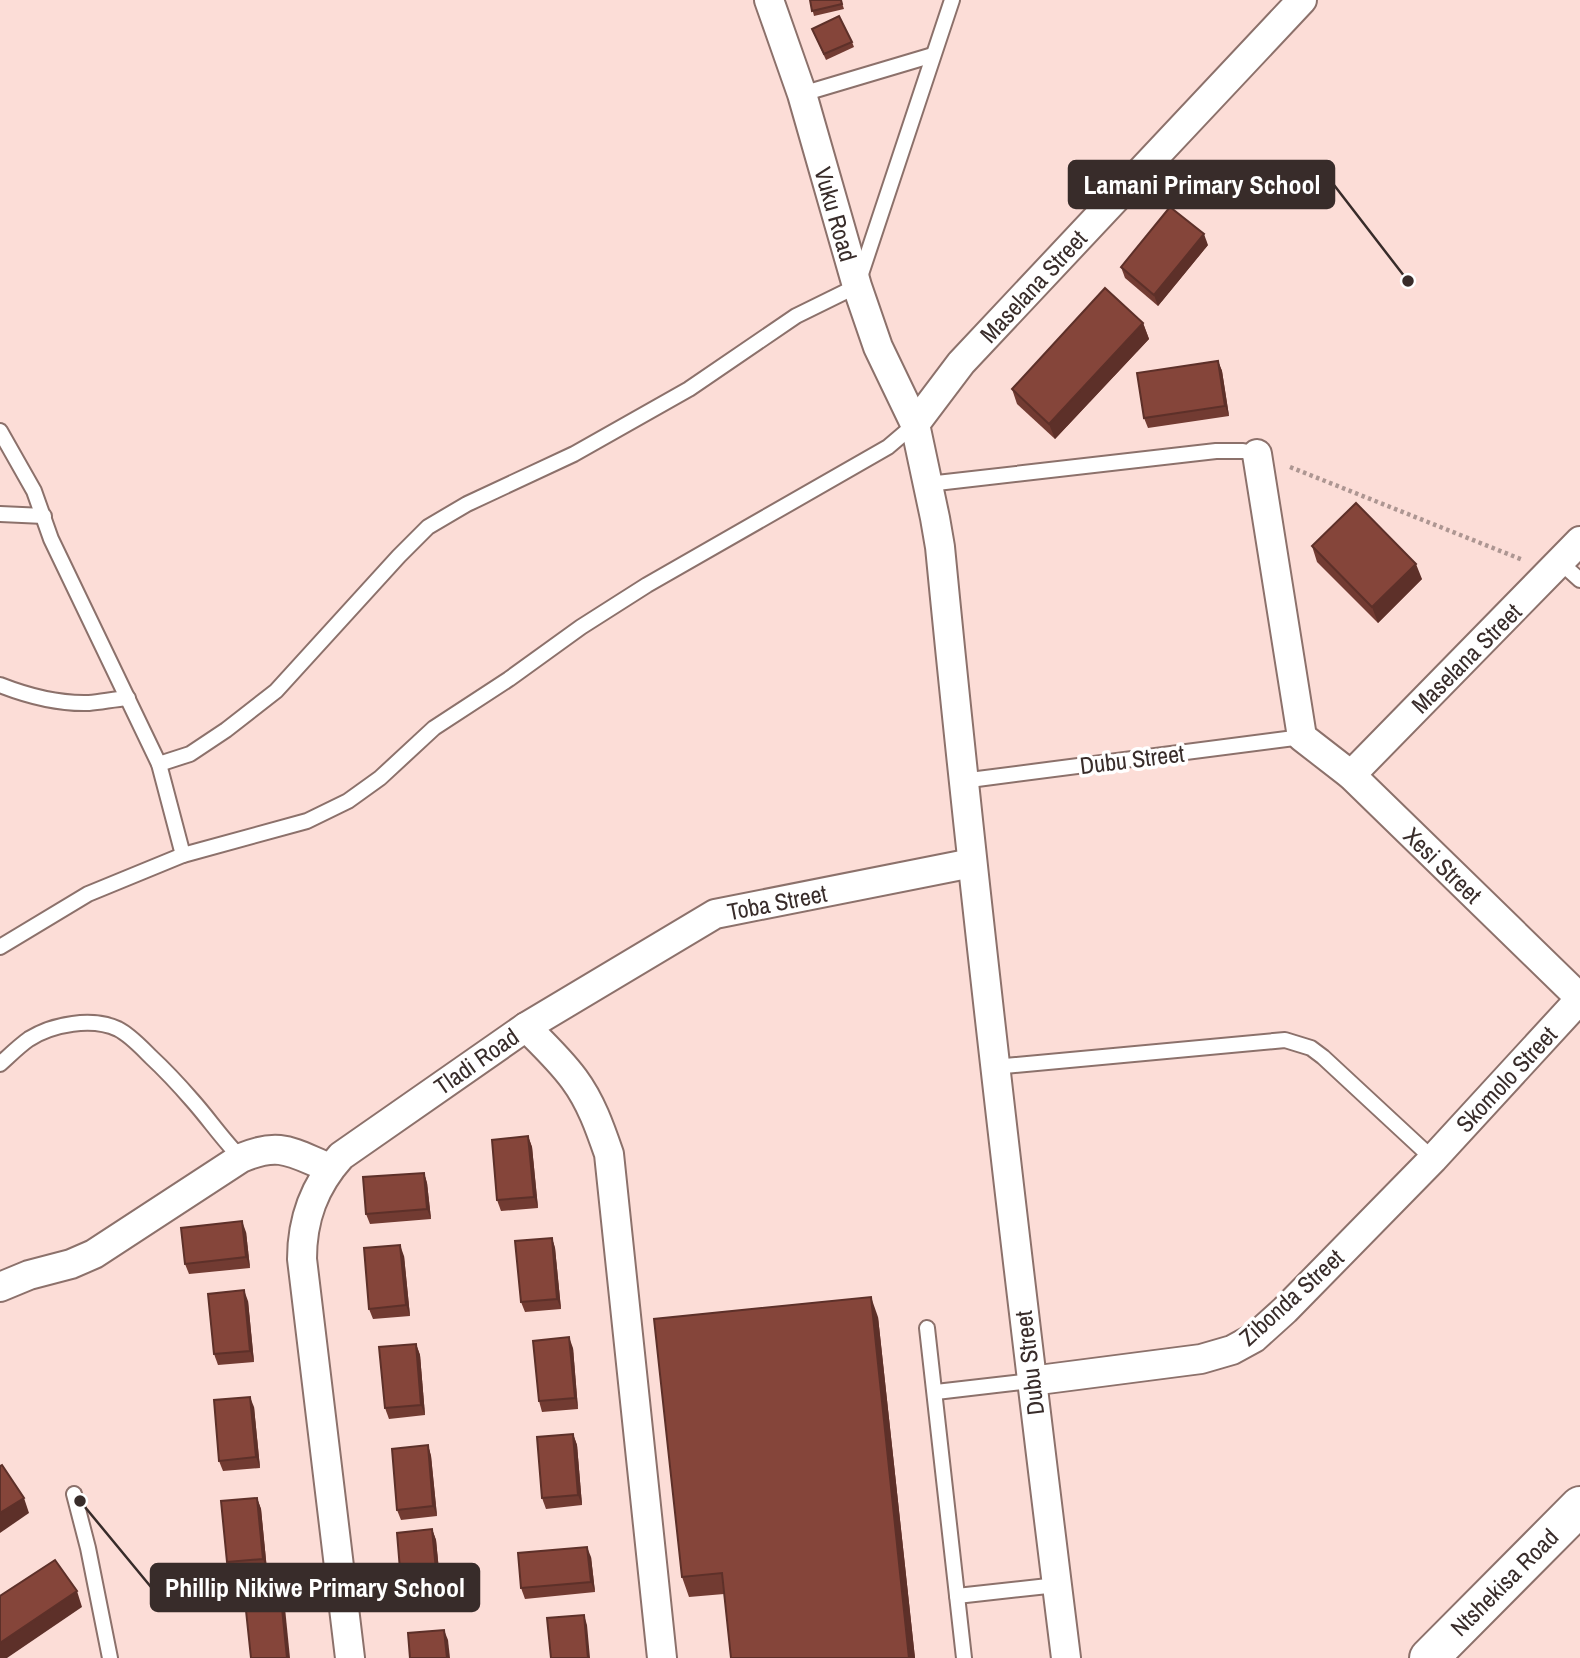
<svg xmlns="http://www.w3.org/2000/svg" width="1580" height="1658" font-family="'Archivo Narrow',sans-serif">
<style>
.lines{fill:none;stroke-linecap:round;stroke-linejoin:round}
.lane-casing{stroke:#8c716b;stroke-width:18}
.street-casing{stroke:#8c716b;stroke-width:32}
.secondary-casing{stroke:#8c716b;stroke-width:42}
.path{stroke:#ad9692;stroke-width:4.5;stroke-dasharray:3.5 3.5;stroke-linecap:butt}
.lane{stroke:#fff;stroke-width:14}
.street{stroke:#fff;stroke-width:28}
.secondary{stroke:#fff;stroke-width:38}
.wall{fill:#723b32}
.shaded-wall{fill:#5d3029}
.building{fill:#85453a;stroke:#5d3029;stroke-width:2}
.labels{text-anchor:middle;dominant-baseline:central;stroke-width:7;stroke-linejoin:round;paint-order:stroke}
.street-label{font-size:24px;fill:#382c2a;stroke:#fff}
.leader{fill:none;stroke:#382c2a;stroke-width:2.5}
.callout-dot{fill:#382c2a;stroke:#fff;stroke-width:2.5}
.callout{fill:#382c2a;stroke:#382c2a;stroke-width:2.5}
.callout-label{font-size:26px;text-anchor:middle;font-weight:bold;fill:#fff}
</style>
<rect width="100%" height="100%" fill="#fcddd7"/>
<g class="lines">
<defs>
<g id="lane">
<polyline points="802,94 933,55"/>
<polyline points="0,431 34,491 51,539 159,764 183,855"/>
<polyline points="928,484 1216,451 1243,451 1257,454"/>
<polyline points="0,514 44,516"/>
<polyline points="1560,562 1580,580"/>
<path d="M0,685C28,696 58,704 89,703C101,702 115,699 128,698"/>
<polyline points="159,764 190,754 226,730 276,691 399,556 428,527 467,504 574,454 689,389 796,316 857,286 952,0"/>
<polyline points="962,781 1302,737"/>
<polyline points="0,947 88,894 183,855 307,821 348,801 380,778 434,728 509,679 581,627 647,585 888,447 915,424"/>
<path d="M0,1064C9,1056 19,1046 29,1039C53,1024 92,1017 118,1029C130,1035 141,1047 151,1057C165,1070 179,1085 192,1100C209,1119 223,1140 241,1158"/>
<polyline points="994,1067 1285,1040 1311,1048 1323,1057 1433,1159"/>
<polyline points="927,1328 964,1658"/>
<polyline points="936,1392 1031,1381"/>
<polyline points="74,1494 88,1548 110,1658"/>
<polyline points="957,1596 1057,1585"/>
</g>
<g id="street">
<path d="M769,0L802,94L857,286L878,347L915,424L935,518L940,547C976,918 1020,1288 1066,1658"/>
<polyline points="915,424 961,363 1302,0"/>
<polyline points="1257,454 1302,737 1351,775 1580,998"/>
<polyline points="1351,775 1580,541"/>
<path d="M526,1027C542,1043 560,1060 574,1079C591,1102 600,1128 609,1154L662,1658"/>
<path d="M0,1287L29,1275L71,1264L94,1254L241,1158C281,1141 292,1153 330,1168"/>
<polyline points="1031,1381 1201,1359 1232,1350 1254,1338 1285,1310 1433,1159 1580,999"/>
<path d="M350,1658L302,1259C302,1219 314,1186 341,1156L526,1027L715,914L972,863"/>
</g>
<polyline id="secondary" points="1429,1658 1580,1506"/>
</defs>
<use href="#lane" class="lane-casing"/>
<use href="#street" class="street-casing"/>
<use href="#secondary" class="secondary-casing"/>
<polyline class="path" points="1290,467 1523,560"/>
<use href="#lane" class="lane"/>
<use href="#street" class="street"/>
<use href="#secondary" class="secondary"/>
</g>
<g class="wall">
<polygon points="810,0 841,0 844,9 814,16"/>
<polygon points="812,29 852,42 854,47 826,60"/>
<polygon points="1208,245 1158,306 1125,278 1121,267"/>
<polygon points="1143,323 1149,339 1055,439 1017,404 1012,389"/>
<polygon points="1218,361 1222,371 1229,416 1148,428 1144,418"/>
<polygon points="1312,546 1422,579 1378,623 1317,562"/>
<polygon points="528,1136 532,1147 538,1208 501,1211 497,1200"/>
<polygon points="424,1173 427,1183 431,1219 370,1224 366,1214"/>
<polygon points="246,1232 250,1268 189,1274 185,1264"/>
<polygon points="552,1238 555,1248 561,1309 525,1312 521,1302"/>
<polygon points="404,1256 410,1316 373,1319 369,1309"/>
<polygon points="248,1301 254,1362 218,1365 214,1354"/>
<polygon points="878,1317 915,1658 731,1658 724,1594 689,1597 682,1577"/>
<polygon points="416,1344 420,1355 425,1415 389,1419 385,1408"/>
<polygon points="573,1348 578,1409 542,1412 539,1401"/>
<polygon points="254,1407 260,1468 223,1471 219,1461"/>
<polygon points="573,1434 577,1445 582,1505 546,1509 542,1498"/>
<polygon points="428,1445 431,1456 437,1516 401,1520 397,1510"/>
<polygon points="257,1498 261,1509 267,1570 231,1573 227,1562"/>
<polygon points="432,1529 436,1540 442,1601 406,1604 402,1594"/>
<polygon points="591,1557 595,1592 525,1599 521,1588"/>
</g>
<g class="shaded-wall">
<polygon points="1204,234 1208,245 1158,306 1154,295"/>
<polygon points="1143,323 1149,339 1055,439 1049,424"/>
<polygon points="1218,361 1222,371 1229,416 1225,406"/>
<polygon points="1416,564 1422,579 1378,623 1372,607"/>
<polygon points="528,1136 532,1147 538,1208 534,1197"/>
<polygon points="424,1173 427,1183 431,1219 427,1209"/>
<polygon points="242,1221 246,1232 250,1268 246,1257"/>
<polygon points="552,1238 555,1248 561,1309 557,1299"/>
<polygon points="400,1245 404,1256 410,1316 406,1305"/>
<polygon points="244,1290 248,1301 254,1362 250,1351"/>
<polygon points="871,1297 878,1317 915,1658 909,1658"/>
<polygon points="569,1337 573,1348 578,1409 575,1398"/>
<polygon points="416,1344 420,1355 425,1415 421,1405"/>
<polygon points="250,1397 254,1407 260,1468 256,1457"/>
<polygon points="573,1434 577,1445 582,1505 578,1495"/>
<polygon points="428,1445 431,1456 437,1516 433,1506"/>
<polygon points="24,1498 29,1513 0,1533 0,1513"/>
<polygon points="257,1498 261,1509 267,1570 263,1559"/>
<polygon points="432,1529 436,1540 442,1601 438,1590"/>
<polygon points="587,1547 591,1557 595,1592 591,1582"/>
<polygon points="77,1591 82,1607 7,1658 0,1658 0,1643"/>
<polygon points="281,1598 285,1608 290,1658 287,1658"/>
<polygon points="584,1615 587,1625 590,1658 588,1658"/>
<polygon points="444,1630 448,1640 450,1658 447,1658"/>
</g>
<g class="building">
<polygon points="810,0 841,0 842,4 812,11"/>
<polygon points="839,16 852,42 824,54 812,29"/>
<polygon points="1170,207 1204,234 1154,295 1121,267"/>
<polygon points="1105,288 1143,323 1049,424 1012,389"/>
<polygon points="1218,361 1225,406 1144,418 1137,373"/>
<polygon points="1356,503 1416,564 1372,607 1312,546"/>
<polygon points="528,1136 534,1197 497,1200 492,1140"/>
<polygon points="424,1173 427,1209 366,1214 363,1177"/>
<polygon points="242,1221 246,1257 185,1264 181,1228"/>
<polygon points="552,1238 557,1299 521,1302 515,1241"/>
<polygon points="400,1245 406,1305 369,1309 364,1248"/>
<polygon points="244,1290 250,1351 214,1354 208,1294"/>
<polygon points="871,1297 909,1658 731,1658 722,1573 682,1577 654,1319"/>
<polygon points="569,1337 575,1398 539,1401 533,1341"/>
<polygon points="416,1344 421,1405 385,1408 379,1347"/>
<polygon points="250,1397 256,1457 219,1461 214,1400"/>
<polygon points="573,1434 578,1495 542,1498 537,1437"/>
<polygon points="428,1445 433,1506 397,1510 392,1449"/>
<polygon points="2,1465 24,1498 0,1513 0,1466"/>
<polygon points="257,1498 263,1559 227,1562 221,1501"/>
<polygon points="432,1529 438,1590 402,1594 397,1533"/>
<polygon points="587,1547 591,1582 521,1588 518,1553"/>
<polygon points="55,1560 77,1591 0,1643 0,1596"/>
<polygon points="281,1598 287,1658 251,1658 245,1601"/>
<polygon points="584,1615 588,1658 551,1658 547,1618"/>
<polygon points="444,1630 447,1658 410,1658 408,1633"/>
</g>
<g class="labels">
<g class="street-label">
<text transform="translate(836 214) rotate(74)">Vuku Road</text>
<text transform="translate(1033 286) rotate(-47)">Maselana Street</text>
<text transform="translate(1466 658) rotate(-45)">Maselana Street</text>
<text transform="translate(1132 759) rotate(-7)">Dubu Street</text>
<text transform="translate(1443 865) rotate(44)">Xesi Street</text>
<text transform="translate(777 902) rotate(-11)">Toba Street</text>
<text transform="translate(476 1061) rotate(-35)">Tladi Road</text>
<text transform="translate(1506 1079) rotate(-47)">Skomolo Street</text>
<text transform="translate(1291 1297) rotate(-42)">Zibonda Street</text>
<text transform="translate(1029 1363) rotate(-97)">Dubu Street</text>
<text transform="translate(1504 1582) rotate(-45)">Ntshekisa Road</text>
</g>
</g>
<path class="leader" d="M1408 281L1334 185M80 1501L151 1587"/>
<g class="callout-dot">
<circle cx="1408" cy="281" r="7"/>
<circle cx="80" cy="1501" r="7"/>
</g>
<g class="callout">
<rect x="1069" y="161" width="265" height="47" rx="7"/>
<rect x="151" y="1564" width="328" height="47" rx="7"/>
</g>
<g class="callout-label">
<text x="1202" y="194">Lamani Primary School</text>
<text x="315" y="1597">Phillip Nikiwe Primary School</text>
</g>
</svg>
